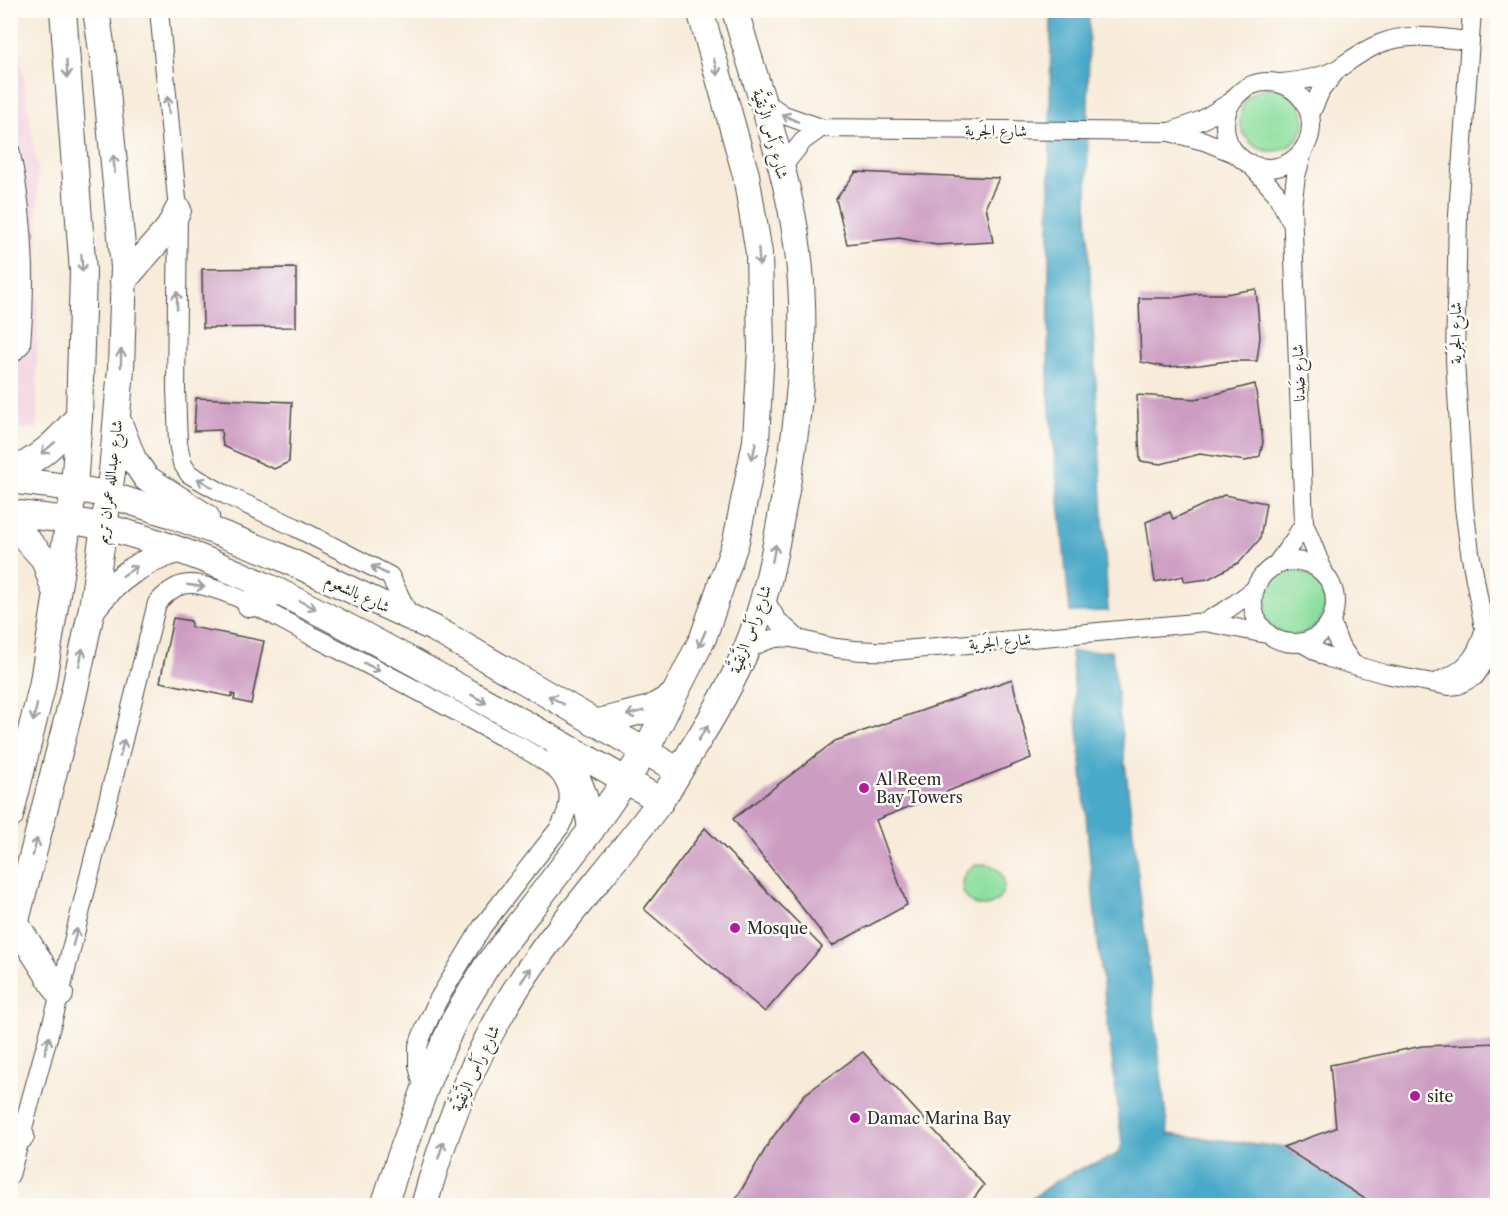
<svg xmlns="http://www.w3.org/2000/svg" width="1508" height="1216" font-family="'Libre Caslon Text',Amiri,serif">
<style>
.built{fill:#f3cfdf}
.green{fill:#8ddf9f;stroke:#5c8565;stroke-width:1.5}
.water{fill:#49a9c8;stroke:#3a6a7a;stroke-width:1.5}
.building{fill:#cc9cc2}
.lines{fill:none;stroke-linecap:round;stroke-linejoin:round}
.street-casing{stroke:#4a4845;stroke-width:20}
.secondary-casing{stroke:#4a4845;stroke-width:28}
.street{stroke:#fff;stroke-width:18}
.secondary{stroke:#fff;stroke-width:26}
.oneway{stroke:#a0a0a0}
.poi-dot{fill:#b5179e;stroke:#fdfcf7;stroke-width:2}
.labels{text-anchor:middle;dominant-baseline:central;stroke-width:5;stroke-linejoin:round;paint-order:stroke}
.street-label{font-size:16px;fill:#2b2b2b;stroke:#fdfcf7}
.poi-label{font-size:16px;fill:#2b2b2b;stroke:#fdfcf7;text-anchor:start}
</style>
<rect width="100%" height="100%" fill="#fdfcf7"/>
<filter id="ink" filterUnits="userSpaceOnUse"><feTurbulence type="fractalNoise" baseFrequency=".0167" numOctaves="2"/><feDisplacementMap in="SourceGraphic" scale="12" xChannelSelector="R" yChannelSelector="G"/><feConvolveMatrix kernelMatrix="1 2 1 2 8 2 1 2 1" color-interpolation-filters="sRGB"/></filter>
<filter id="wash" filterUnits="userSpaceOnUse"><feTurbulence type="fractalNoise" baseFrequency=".008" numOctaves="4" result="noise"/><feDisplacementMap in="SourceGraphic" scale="24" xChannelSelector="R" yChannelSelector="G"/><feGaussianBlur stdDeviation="1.35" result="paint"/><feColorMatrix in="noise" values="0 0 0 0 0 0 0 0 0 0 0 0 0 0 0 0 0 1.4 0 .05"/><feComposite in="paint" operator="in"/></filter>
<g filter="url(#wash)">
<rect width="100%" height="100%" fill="#f8ebd9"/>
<polygon class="built" points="12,10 38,169 37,429 11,428 10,11"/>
<g class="green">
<circle cx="1272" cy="119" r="32"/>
<circle cx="1293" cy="603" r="32"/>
<circle cx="983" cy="885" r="21"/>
</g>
<g class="water">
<polygon points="1051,11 1089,11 1087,216 1108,611 1070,612 1048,389"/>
<polygon points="1112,651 1168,1134 1283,1147 1376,1205 1022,1206 1053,1183 1073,1172 1114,1156 1120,1151 1122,1143 1096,925 1071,652"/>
</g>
<g id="blocks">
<g class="building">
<polygon points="856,172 999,178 986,206 993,242 936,245 899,238 847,244 836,199"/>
<polygon points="10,226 16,228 11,245 10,245"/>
<polygon points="10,260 15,270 19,297 14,325 10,331"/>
<polygon points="296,268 296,327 203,328 202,269"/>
<polygon points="1256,289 1260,337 1257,361 1227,361 1200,365 1166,367 1141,362 1139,298 1172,298 1196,294 1225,294"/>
<polygon points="1255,384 1263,442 1260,456 1246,461 1200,454 1161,464 1140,461 1137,395 1196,399"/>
<polygon points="196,398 292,402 289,462 274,469 223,446 221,430 194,431"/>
<polygon points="1224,495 1266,503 1260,539 1240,562 1208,579 1185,582 1183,576 1155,582 1146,522 1170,512 1173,519"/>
<polygon points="173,618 191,621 191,627 264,641 251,704 234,700 235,695 232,694 232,697 160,682"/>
<polygon points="1012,679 1031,758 876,820 907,905 832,946 733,819 835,741"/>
<polygon points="705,828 822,947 765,1012 644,909"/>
<polygon points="1498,1043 1498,1206 1376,1206 1283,1147 1336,1128 1330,1065 1422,1046"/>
<polygon points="863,1052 984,1185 968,1206 732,1206 770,1141 804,1095"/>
</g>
</g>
</g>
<g filter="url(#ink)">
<use href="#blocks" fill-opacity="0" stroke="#4a4845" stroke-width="1.5"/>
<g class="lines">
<defs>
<g id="street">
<polyline points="159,10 178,210 176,389 178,443 182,463 189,474 226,495 295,527 390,576 410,617"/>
<circle cx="1268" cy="125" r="43"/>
<path d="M1281,83C1301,81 1322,78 1339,68C1352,59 1364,50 1379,44C1408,32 1439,38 1470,41"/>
<polyline points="762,100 784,115 821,128 1170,132 1204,141 1236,154"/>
<polyline points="1310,115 1321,90 1337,70"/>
<polyline points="1170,132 1202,120 1231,102"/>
<path d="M10,149C24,213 27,280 21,345L10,356"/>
<polyline points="1303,151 1296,176 1292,206 1304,523 1325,575"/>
<polyline points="1249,163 1276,193 1290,220"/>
<polyline points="782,167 803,141 821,128"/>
<circle cx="1294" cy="602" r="41"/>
<polyline points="1275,566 1294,540 1304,523"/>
<polyline points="764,598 777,620 796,637"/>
<polyline points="1205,622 1228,609 1255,589"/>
<polyline points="1331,622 1339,644 1352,663"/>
<polyline points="1302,643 1329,658 1385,674 1449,686 1458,685 1475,676 1486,660 1489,651 1489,641 1483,623 1470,552 1464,507 1455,360 1458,214 1472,10"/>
<path d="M746,651C783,627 798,641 836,648C855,651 873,652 893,651L1205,622L1267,634"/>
<path d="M1441,680C1464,672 1477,657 1483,634"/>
<path d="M10,1175L60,994L157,603C170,589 181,581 200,585C240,594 277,618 312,636C373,667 433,698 493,732C511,742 554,762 564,780C573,795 568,812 560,827L482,927L438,1000L425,1028L418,1046V1065L424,1092"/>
</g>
<g id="secondary">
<polyline points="123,281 169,228 178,210"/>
<polyline points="119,423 133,459 146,478 206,517"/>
<path d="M10,472C39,460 59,440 79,416"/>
<polyline points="10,480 74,488 110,495 172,515 274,554 435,629 679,771"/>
<path d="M10,513C42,517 74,520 105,527C223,557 329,616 435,674C511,716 587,757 661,801"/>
<polyline points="10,521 44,559 55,591"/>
<polyline points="250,604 267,598 277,591"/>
<path d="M93,608C116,578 142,561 177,550"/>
<polyline points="594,723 650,709 673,696"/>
<path d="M557,743C576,773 587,794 591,830"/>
<polyline points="10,816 42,687 74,488 79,416 83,272 63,10"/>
<polyline points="16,924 60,994"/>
<polyline points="10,944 73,697 92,608 112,472 121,369 124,267 105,71 96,10"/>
<polyline points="10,1143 21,1136"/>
<polyline points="384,1206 399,1160 430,1075 454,1021 486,967 591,830 645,752 703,638 736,541 756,441 761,349 759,253 746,175 700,10"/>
<path d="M424,1206C449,1113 487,1024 545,947C582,898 623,852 659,803C671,787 680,770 690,753C711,720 731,686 746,650C764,607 773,562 781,517C798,430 809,339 798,251C788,168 757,90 735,10"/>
</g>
</defs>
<use href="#street" class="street-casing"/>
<use href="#secondary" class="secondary-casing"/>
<use href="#street" class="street"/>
<use href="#secondary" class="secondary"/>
</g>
<defs><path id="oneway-shaft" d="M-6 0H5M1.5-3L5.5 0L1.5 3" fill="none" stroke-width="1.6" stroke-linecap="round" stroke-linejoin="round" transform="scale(1.5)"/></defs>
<g class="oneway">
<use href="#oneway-shaft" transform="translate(716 67) rotate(75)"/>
<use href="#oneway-shaft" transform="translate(67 69) rotate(86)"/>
<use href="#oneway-shaft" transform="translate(168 105) rotate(-95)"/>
<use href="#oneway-shaft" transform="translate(790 118) rotate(-155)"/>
<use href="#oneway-shaft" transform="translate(114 164) rotate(-95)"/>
<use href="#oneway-shaft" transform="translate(759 257) rotate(86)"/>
<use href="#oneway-shaft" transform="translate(82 263) rotate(86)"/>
<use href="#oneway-shaft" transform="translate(177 300) rotate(-90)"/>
<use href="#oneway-shaft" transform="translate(121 358) rotate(-89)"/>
<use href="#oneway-shaft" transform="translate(48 448) rotate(140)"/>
<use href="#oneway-shaft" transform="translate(754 451) rotate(102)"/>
<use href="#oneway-shaft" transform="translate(205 483) rotate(-150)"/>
<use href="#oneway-shaft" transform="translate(774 553) rotate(-79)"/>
<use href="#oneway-shaft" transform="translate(379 570) rotate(-153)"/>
<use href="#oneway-shaft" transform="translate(130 571) rotate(-34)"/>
<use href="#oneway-shaft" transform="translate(196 586) rotate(8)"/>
<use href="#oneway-shaft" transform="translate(308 605) rotate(26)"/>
<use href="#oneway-shaft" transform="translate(702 639) rotate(113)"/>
<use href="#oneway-shaft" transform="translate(81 657) rotate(-78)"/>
<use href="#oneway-shaft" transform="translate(372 667) rotate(27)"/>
<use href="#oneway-shaft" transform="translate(479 699) rotate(29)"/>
<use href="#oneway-shaft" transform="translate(556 700) rotate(-150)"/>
<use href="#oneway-shaft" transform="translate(35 713) rotate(103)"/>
<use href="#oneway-shaft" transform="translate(635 713) rotate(165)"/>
<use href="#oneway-shaft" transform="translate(703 733) rotate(-58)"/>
<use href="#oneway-shaft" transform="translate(122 748) rotate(-77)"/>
<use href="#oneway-shaft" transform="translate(35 847) rotate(-76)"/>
<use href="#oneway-shaft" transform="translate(75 937) rotate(-76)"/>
<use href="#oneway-shaft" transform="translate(526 975) rotate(-56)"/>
<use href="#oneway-shaft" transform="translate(47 1045) rotate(-75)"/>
<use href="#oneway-shaft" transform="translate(441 1150) rotate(-72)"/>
</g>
</g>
<g class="poi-dot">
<circle cx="864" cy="788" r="6"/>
<circle cx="735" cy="928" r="6"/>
<circle cx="1415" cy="1096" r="6"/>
<circle cx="855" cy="1118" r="6"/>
</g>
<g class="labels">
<g class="street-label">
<text transform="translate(996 130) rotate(1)">شارع الجَرية</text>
<text transform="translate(771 134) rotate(74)">شارع رَأس الرَّنقِيَّة</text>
<text transform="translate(1455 333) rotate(-90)">شارع الجَرية</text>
<text transform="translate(1298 373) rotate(-92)">شارع ضَدنا</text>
<text transform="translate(109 482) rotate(-83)">شارع عبدالله عمران تريم</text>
<text transform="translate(358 593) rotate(25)">شارع بالشعوم</text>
<text transform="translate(750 629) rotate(-70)">شارع رَأس الرَّنقِيَّة</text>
<text transform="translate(1000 641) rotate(-5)">شارع الجَرية</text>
<text transform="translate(475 1068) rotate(-65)">شارع رَأس الرَّنقِيَّة</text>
</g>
<g class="poi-label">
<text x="876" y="779">Al Reem<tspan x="876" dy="18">Bay Towers</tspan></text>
<text x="747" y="928">Mosque</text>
<text x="1427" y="1096">site</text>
<text x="867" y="1118">Damac Marina Bay</text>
</g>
</g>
<rect width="1508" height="1216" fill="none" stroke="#fdfcf7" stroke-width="36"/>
</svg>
